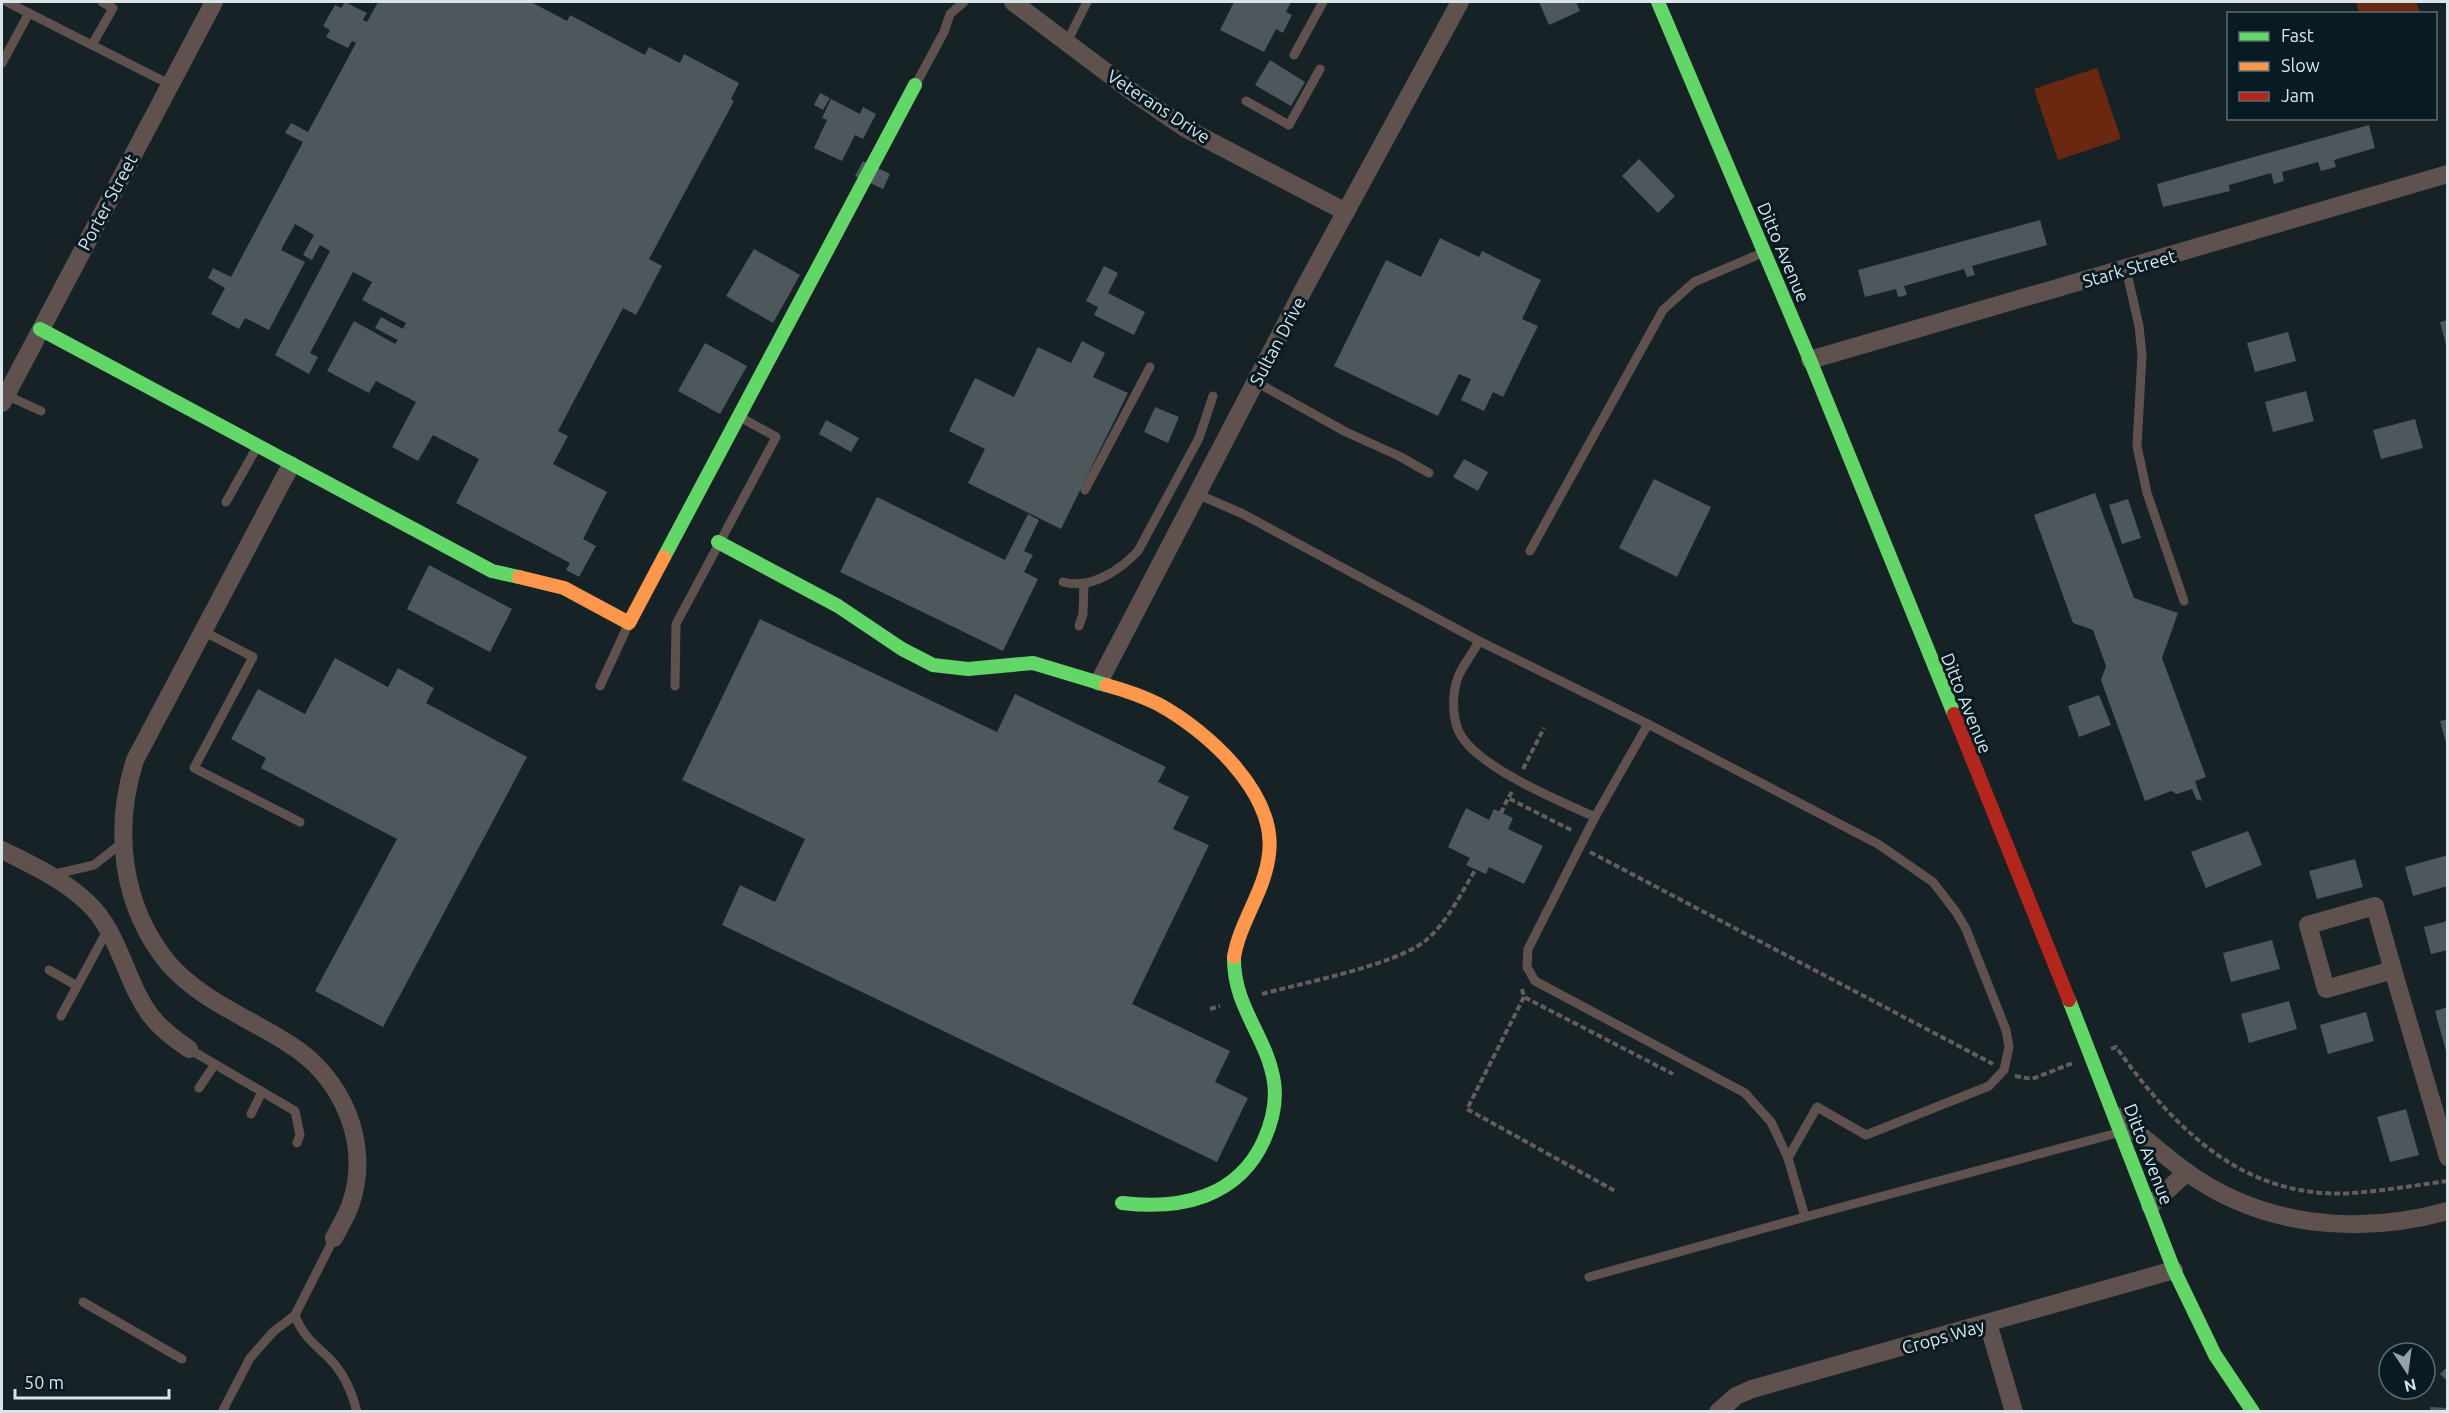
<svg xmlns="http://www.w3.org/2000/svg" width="2449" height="1413" font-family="Ubuntu,sans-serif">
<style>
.green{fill:#6b2810}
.building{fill:#4e575c}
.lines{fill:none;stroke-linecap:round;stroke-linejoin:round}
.path{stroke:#645d5b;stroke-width:4;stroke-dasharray:6 3;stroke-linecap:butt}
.lane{stroke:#5f524e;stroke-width:9}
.street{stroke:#5f524e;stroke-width:18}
.fast{stroke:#63d668;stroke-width:14}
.slow{stroke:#ff974d;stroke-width:14}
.jam{stroke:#b3261e;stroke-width:14}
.labels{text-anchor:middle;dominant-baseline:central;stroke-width:6;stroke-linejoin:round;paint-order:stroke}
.street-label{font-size:18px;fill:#d9e5eb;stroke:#081b23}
</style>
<rect width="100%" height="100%" fill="#172227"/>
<g class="green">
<polygon points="2356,2 2416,2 2420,13 2359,13"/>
<polygon points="2097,68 2121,139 2058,160 2034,89"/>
</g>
<g class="building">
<polygon points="345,2 367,13 363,20 367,22 378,2 531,2 567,21 570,15 645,55 649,47 680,63 684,54 739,83 731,99 734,101 649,259 662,266 636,315 623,308 558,431 568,436 553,464 607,492 583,539 596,546 579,577 566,570 570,563 456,503 479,459 433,435 418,461 392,447 416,402 376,381 369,393 327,371 354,321 395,344 398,340 375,328 381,317 403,329 406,323 362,300 372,282 353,272 310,353 318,357 309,374 275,355 330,251 320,245 312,260 303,255 314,235 295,224 281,250 305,262 269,330 245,318 239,329 211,314 225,288 208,278 213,268 231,277 303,142 285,133 291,123 308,132 356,43 352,41 348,48 326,37 330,30 323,26 335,5 341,8"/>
<polygon points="1234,2 1291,2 1286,12 1292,15 1283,33 1276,29 1264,52 1220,30"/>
<polygon points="1539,2 1576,2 1580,11 1549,25"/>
<polygon points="1270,60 1305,82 1291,106 1255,85"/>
<polygon points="820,93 830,98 823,110 814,105"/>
<polygon points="831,99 860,114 863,107 876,114 863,139 855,135 842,161 814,148 827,120 822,118"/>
<polygon points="2369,125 2375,148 2334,160 2336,167 2321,171 2318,162 2282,172 2284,181 2274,184 2271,173 2229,185 2230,191 2163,207 2157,184"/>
<polygon points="1639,159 1675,196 1658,213 1622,176"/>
<polygon points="863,161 890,174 883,189 855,176"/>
<polygon points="2040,220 2047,245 1972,266 1975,275 1967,277 1964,269 1904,286 1907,295 1898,297 1896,289 1865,297 1858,270"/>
<polygon points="1440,238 1479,257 1482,251 1541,280 1522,319 1538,326 1503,397 1493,392 1484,411 1461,400 1471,379 1459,374 1438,416 1334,366 1386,260 1421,277"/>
<polygon points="754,249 800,275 773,323 726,296"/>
<polygon points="1104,266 1118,273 1108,293 1145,312 1134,335 1094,315 1098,307 1086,301"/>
<polygon points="2448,320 2448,349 2447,349 2440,322"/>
<polygon points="2288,332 2296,361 2255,372 2247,343"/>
<polygon points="1082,341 1105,353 1093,377 1128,393 1061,529 968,483 985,449 949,431 975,378 1014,397 1038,347 1071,363"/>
<polygon points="705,343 747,366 720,414 678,391"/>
<polygon points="2306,391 2314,421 2273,432 2265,402"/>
<polygon points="1155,407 1179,417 1168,443 1144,432"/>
<polygon points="2415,419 2423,448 2381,459 2373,430"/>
<polygon points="826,420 859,438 851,452 819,434"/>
<polygon points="1464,459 1488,472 1478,491 1453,477"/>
<polygon points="1654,479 1711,507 1677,577 1619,548"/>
<polygon points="2095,493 2134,598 2178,613 2162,658 2206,777 2195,781 2202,801 2196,799 2192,789 2177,794 2171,791 2145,801 2101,680 2106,666 2093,630 2073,623 2034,515"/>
<polygon points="877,497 1005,560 1028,514 1039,520 1024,551 1033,555 1024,572 1038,579 1003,651 840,572"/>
<polygon points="2128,499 2141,538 2122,544 2109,505"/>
<polygon points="429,565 512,609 490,652 407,609"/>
<polygon points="760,619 997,732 1015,694 1166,767 1158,782 1189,797 1173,829 1209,845 1132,1004 1230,1051 1215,1082 1248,1098 1217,1162 722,925 740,885 775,902 805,839 682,780"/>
<polygon points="335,658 388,687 398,668 434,688 426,703 527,757 383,1027 315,991 397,839 261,768 266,758 231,739 258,689 305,714"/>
<polygon points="2099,695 2111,725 2079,737 2068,706"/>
<polygon points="2448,719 2448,747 2447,747 2440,721"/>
<polygon points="1466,808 1489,820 1494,809 1513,818 1508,829 1543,846 1524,884 1489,867 1486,874 1466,865 1470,858 1448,847"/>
<polygon points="2248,831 2262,865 2206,888 2191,852"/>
<polygon points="2448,855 2448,886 2413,896 2405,867"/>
<polygon points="2355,859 2363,887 2317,899 2309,871"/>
<polygon points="2448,921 2448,950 2431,954 2424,927"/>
<polygon points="2272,940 2280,969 2231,982 2223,953"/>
<polygon points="2289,1001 2297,1029 2249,1043 2241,1014"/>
<polygon points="2448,1007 2448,1055 2447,1055 2435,1011"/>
<polygon points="2366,1012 2374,1041 2328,1054 2320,1025"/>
<polygon points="2406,1109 2419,1155 2390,1162 2377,1117"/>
<polygon points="2448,1366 2448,1382 2440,1374"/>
<polygon points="2430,1407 2448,1408 2448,1412 2430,1412"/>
</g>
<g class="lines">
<g class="path">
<polyline points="1523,769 1544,728"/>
<polyline points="1512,792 1508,798 1573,831"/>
<polyline points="1501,813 1508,798"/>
<polyline points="1590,852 1993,1064"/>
<polyline points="1522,989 1524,997 1673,1074"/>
<path d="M1262,994C1302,983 1395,965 1425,941C1447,923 1461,893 1476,869"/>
<polyline points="1524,997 1467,1109 1615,1191"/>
<polyline points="1210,1009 1220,1006"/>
<path d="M2111,1049L2116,1047C2174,1128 2243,1200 2352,1193C2384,1191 2416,1185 2448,1181"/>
<polyline points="2015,1076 2032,1079 2073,1063"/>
</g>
<g class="lane">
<polyline points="7,2 169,84"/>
<polyline points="1067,42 1087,2"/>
<polyline points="92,45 113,8 102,2"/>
<polyline points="1294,55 1323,2"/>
<polyline points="2,63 29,13"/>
<polyline points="916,84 944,32 950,14 964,2"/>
<polyline points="1246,101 1289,125 1320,69"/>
<polyline points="2126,269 2139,326 2142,355 2137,446 2147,493 2184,601"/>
<polyline points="1256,382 1346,432 1399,456 1429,473"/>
<polyline points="6,395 41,411"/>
<polyline points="1085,490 1150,367"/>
<polyline points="1199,495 1241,513 1479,641 1648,724 1878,844 1933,882 1956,912 1966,929 2006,1030 2009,1047 2004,1070 1989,1086 1866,1135 1817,1107 1788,1158 1805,1217 2121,1132"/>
<polyline points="226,502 257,447"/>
<polyline points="1530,551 1663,310 1694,282 1762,253"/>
<path d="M1063,582C1091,590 1120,570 1138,551L1199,438L1213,396"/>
<polyline points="1079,626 1083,614 1084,584"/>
<polyline points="203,631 253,657 194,768 300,822"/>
<path d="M1479,641C1473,653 1463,665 1458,677C1452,693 1452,717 1459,732C1476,767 1560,801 1595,817"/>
<polyline points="600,686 628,625"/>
<polyline points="675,686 676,624 776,437 740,417"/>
<polyline points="1648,724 1595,817 1528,949 1527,967 1535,981 1745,1093 1771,1122 1788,1158"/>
<polyline points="51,875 94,865 123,842"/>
<polyline points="49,970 77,986"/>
<polyline points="61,1016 108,929"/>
<polyline points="189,1049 295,1111 300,1135 297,1143"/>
<polyline points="199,1088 215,1064"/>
<polyline points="251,1114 262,1092"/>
<polyline points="1589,1277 1805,1217"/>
<polyline points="83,1302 182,1359"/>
<path d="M295,1315C302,1335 314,1344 329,1358C343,1372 352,1392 357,1412"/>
<polyline points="222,1412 250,1358 273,1332 295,1315 334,1238"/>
</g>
<g class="street">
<polyline points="1013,2 1134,93 1185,128 1346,212"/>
<polyline points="1810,360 2448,174"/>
<polyline points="2,403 214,2"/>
<path d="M291,465L135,760C113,829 121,905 168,963C200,1000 249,1018 289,1044C343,1077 372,1145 350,1206C346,1217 339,1228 334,1238"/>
<polyline points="1099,682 1307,283 1460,2"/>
<path d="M2,850C32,865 63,879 88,903C120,933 125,982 151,1016C162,1030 175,1039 189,1049"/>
<polygon points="2375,906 2393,970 2326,989 2308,925"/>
<polyline points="2393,970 2448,1157"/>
<path d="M2117,1116C2140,1134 2162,1154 2185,1171C2262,1227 2358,1236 2448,1211"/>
<polyline points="2150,1206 2187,1172"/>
<polyline points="1988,1323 2014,1412"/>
<polyline points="1718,1412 1736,1396 1752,1389 2174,1270"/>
</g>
<g class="fast">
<polyline points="1658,2 1810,360 1954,714"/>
<polyline points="40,329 492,571 519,577"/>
<polyline points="718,542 838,606 902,649 933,665 968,669 1033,663 1106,685"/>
<polyline points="664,557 915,85"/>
<polyline points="2069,1000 2174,1270 2215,1355 2253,1412"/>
<path d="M1122,1203C1180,1210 1238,1198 1264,1140C1272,1122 1277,1102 1274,1082C1267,1036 1233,1007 1234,957"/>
</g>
<g class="slow">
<polyline points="519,577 564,588 629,623 664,557"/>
<path d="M1106,685C1124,690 1142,696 1158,704C1206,730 1277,793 1269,854C1265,891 1240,921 1234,957"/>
</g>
<polyline class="jam" points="1954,714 2069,1000"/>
</g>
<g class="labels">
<g class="street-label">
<text transform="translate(1159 106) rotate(33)">Veterans Drive</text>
<text transform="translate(107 202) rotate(-62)">Porter Street</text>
<text transform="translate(1784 252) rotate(67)">Ditto Avenue</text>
<text transform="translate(2129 268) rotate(-16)">Stark Street</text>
<text transform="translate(1277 341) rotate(-62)">Sultan Drive</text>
<text transform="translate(1967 703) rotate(68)">Ditto Avenue</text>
<text transform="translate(2149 1154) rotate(69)">Ditto Avenue</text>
<text transform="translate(1943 1336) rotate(-16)">Crops Way</text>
</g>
</g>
<rect width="2449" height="1413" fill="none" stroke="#d9e5eb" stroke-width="6"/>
<rect x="2227" y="12" width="210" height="108" fill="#081b23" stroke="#5c6c73" stroke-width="1.5"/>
<rect x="2239" y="32" width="30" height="9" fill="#63d668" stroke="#5c6c73" stroke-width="1.5"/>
<text x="2281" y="42" font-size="18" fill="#d9e5eb">Fast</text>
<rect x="2239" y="62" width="30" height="9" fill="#ff974d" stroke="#5c6c73" stroke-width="1.5"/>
<text x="2281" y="72" font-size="18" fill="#d9e5eb">Slow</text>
<rect x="2239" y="92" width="30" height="9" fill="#b3261e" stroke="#5c6c73" stroke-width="1.5"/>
<text x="2281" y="102" font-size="18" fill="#d9e5eb">Jam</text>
<g transform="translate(2407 1371) rotate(167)"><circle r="28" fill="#081b23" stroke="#5c6c73" stroke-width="1.5"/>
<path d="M0-4.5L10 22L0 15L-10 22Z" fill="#95a1a6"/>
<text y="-9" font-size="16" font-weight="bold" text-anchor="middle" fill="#d9e5eb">N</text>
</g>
<path d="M15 1389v9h154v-9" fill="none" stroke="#d9e5eb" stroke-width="3"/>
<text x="24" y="1389" font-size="18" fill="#d9e5eb" stroke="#081b23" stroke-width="4.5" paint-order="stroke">50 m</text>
</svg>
